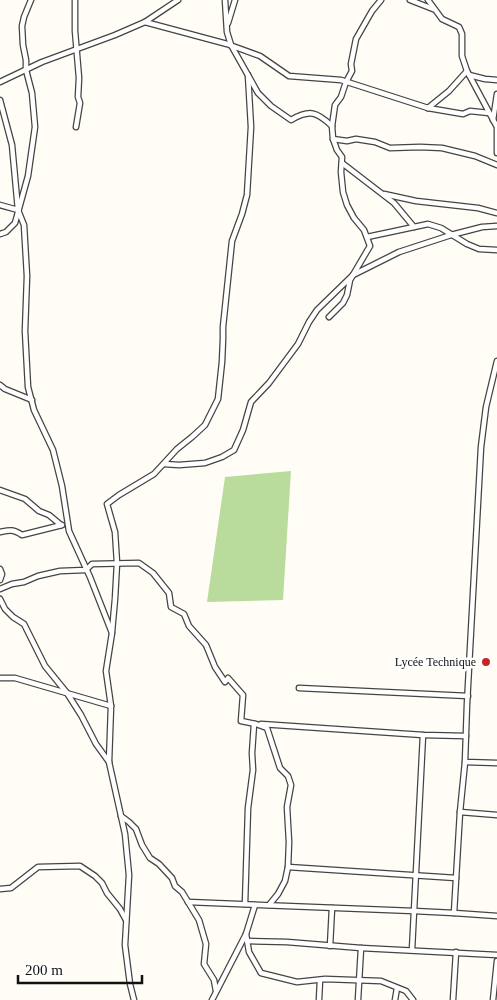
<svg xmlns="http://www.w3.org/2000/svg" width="497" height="1000" font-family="'Times New Roman',serif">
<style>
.forest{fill:#b9dc9c}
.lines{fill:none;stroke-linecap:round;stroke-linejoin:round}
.minor-casing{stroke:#444;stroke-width:7}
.minor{stroke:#fff;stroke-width:4.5}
.poi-dot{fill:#c4262e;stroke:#fff;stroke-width:2}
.labels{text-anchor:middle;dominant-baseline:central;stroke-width:5;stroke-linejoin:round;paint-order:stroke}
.poi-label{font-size:12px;fill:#111;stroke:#fff;text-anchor:end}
</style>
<rect width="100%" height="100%" fill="#fffdf5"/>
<polygon class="forest" points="291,471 283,600 207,602 225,477"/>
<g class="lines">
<defs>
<g id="minor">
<polyline points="75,0 75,31 79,78 78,97 80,103 76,127"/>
<path d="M225,0L227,32L231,45L258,93L271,106L291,120C310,109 317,112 332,126"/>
<polyline points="410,0 433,9"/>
<polyline points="428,0 442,19 459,27 462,34 462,56 467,71 497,127 497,153"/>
<polyline points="145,22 178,0"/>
<polyline points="228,23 235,0"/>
<polyline points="469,75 485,79 497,80"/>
<polyline points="0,82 42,62 115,35 145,22 227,44 260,56 289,76 341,80 428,108 463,114 470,111 489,113"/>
<polyline points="0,100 12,145 18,210 24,225 27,276 25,331 28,387 34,410 53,450 62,486 69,531 90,577 112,633 106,671 111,706 109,762 125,834 129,875 125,945 130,984 134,1000"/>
<polyline points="428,108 449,91 467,71"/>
<polyline points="493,120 497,94"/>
<polyline points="333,139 347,141 356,139 375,142 390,148 420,147 442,148 475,156 497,165"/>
<polyline points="342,163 394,203 414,227 428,224 441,228 467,244 479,249 497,250"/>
<polyline points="384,194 416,201 478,208 497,213"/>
<polyline points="0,205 18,210"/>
<polyline points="0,234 6,232 15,223 28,176 35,127 32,93 26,70 26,60 23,45 22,26 24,17 31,0"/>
<polyline points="367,237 414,227"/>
<polyline points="329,317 343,303 347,295 350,280 370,246 364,230 354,218 347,205 343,192 341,172 342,157 337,150 333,139 332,126 335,105 341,97 346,82 352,71 351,64 356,39 372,11 381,0"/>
<polyline points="497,361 486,407 481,447 467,704 465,762 497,763"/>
<polyline points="0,385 5,389 32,400"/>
<polyline points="164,464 179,465 205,463 222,457 234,450 243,430 251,402 269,383 298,344 309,322 317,310 353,275 399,252 451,235 482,227 497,226"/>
<polyline points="0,490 25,499 39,511 49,515 61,525"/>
<path d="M0,532C10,530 13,529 22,535L62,525"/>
<polyline points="0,569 2,574 0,580"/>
<polyline points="0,589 12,584 24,582 38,576 60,571 86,570 92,564 139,563 153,573 169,593 171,607 184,614 189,626 206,645 215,667 225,682 228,678 243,695 241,721 256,724 267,728 280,768 288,776 291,785 287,807 289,842 288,867 285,881 278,894 269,905"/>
<polyline points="0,599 5,609 13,617 24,624 45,666 67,693 81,715 96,744 109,762"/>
<polyline points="112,632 115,599 117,563 115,532 107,504 119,495 154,474 177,449 192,437 205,425 218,399 222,362 223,339 223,327 232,241 242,214 247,195 251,127 248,75"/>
<polyline points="0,678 15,678 111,706"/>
<polyline points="299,688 468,696"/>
<polyline points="261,724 423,735 466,736"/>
<polyline points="460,812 497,815"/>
<polyline points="121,816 129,822 136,829 142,845 150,858 159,864 172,878 175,886 182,892 199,920 206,944 204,964 214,980 216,991"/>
<polyline points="288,867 456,878"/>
<polyline points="0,889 11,888 38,867 80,866 95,876 102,883 107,893 120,909 126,920"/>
<polyline points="188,902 414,911 454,913 460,812 465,762"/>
<polyline points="245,904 248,808 253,770 252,753 254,724"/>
<polyline points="454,913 497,916"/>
<polyline points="246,934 249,952 261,973 297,982 325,979 381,981 406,991 413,1000"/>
<polyline points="247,941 287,942 361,948"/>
<polyline points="330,946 332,908"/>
<polyline points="412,950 423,735"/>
<polyline points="212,1000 246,934 255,905"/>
<polyline points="319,1000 320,980"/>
<polyline points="358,1000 361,948 497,955"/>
<polyline points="395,1000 397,988"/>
<polyline points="453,1000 456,952"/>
<polyline points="493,1000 497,961"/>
</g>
</defs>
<use href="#minor" class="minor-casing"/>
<use href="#minor" class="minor"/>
</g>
<circle class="poi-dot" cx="486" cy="662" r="5"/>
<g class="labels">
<g class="poi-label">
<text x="476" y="662">Lycée Technique</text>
</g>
</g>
<path d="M18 975v8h124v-8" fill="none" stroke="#111111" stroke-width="2.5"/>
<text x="25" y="975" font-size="15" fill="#111111" stroke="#ffffff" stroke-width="4" paint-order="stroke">200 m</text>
</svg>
